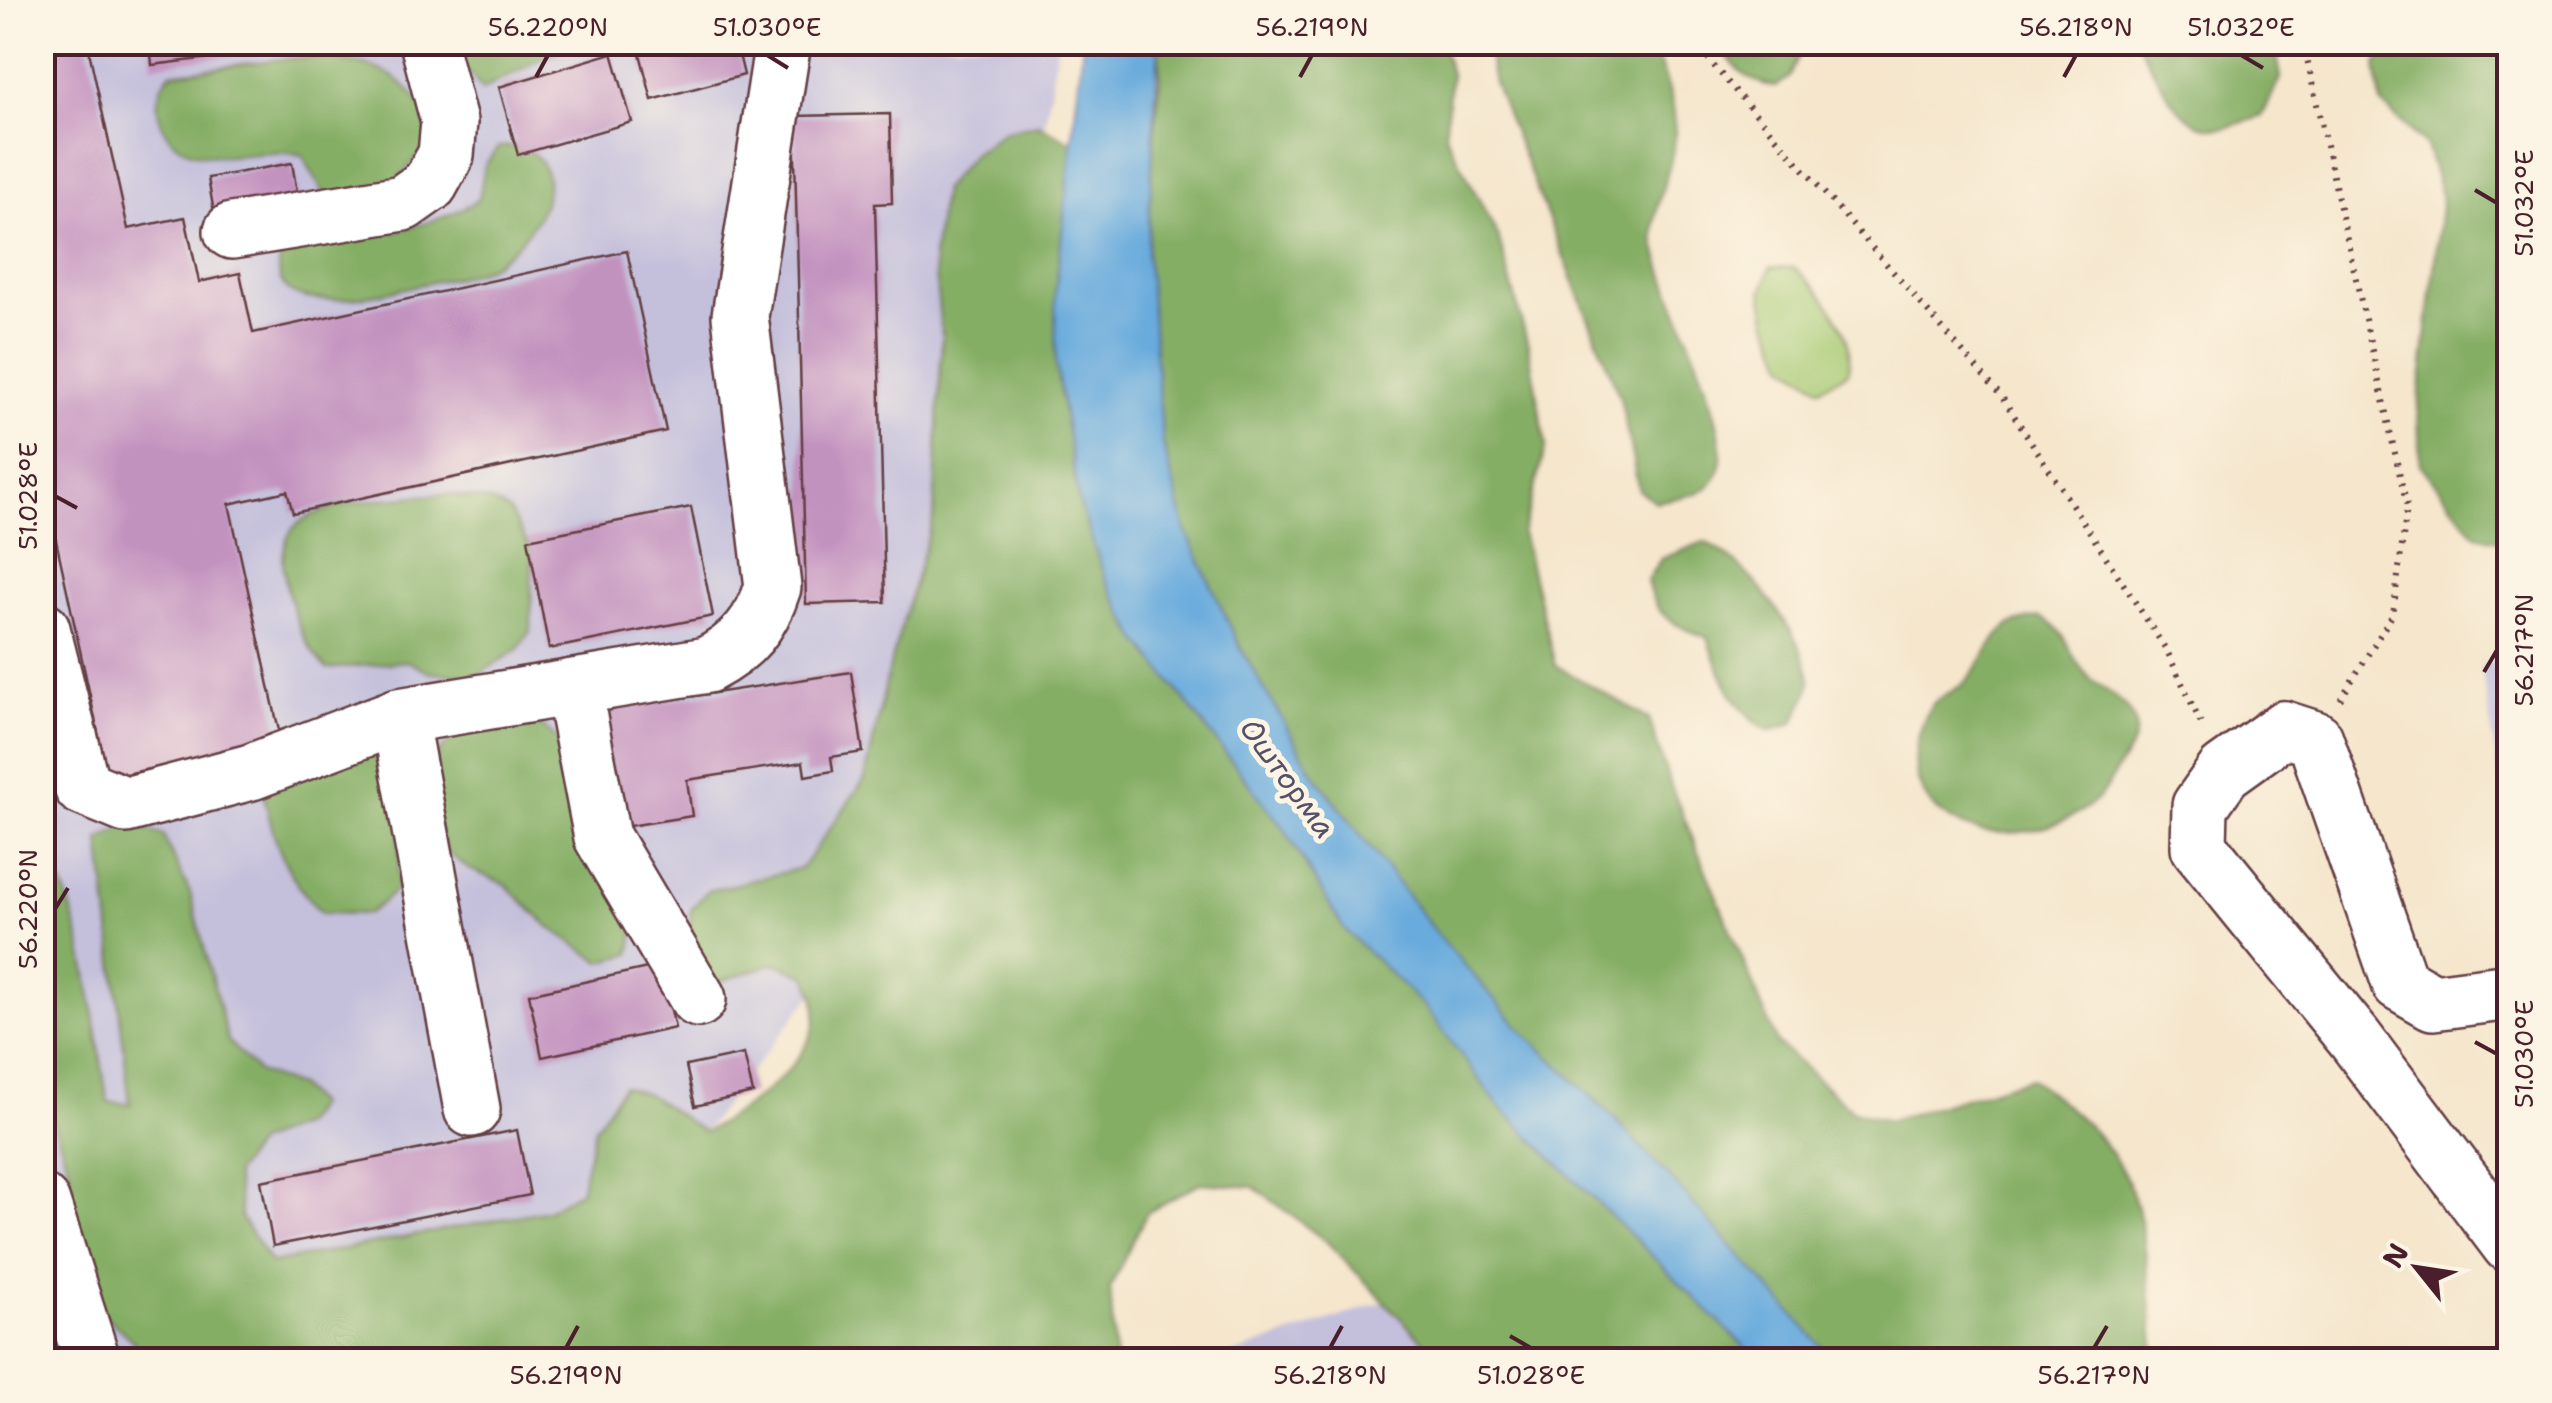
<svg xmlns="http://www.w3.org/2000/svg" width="2552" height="1403" font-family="'Shantell Sans',sans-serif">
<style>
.industrial{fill:#c4c0db}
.green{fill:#a7ca73;stroke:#78744f;stroke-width:2.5}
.forest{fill:#85ae65;stroke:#686648;stroke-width:2.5}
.water{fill:#69abdd;stroke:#5a6584;stroke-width:2.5}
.building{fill:#c292bf}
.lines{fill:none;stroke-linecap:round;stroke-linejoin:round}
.minor-casing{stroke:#643d43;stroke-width:60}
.path{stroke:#643d43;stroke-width:6;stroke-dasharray:2.5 8;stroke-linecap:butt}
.minor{stroke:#fff;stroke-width:55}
.ticks{fill:none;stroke:#4a1f2b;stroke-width:4}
.labels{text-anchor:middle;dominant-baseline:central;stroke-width:10;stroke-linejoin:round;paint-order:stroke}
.water-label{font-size:30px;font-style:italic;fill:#555069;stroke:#fcf5e5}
.neatline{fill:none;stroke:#4a1f2b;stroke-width:4}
.ticks-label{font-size:25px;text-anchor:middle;fill:#4a1f2b}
</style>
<rect width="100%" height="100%" fill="#fcf5e5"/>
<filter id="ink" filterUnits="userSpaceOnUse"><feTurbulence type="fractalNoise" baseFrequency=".01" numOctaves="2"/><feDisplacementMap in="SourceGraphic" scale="20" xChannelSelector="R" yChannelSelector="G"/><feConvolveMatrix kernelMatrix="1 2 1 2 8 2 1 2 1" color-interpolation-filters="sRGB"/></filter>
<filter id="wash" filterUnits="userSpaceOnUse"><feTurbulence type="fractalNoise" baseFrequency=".0048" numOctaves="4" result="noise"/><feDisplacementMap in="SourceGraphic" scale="40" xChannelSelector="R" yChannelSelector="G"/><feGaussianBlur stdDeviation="2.25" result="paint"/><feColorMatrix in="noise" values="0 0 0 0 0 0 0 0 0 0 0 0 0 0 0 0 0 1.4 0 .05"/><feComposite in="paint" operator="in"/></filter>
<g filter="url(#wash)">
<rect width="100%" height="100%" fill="#f5e6cc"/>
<g class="industrial">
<polygon points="42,43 1058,43 926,852 597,1265 730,1360 92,1360 42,1200"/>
<polygon points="2509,659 2510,659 2509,837 2481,665"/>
<polygon points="1397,1297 1489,1360 1216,1360"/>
</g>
<path class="green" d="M1771,267L1795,268C1824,294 1857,332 1848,372L1821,388L1785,364L1767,319L1762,291Z"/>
<g class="forest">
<polygon points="2395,42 2509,43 2509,543 2476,535 2420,464 2418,409 2442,198 2426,146 2381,103 2376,64"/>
<polygon points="447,43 572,43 482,90"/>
<path d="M1159,43H1441L1451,74L1445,134L1498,236L1528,345L1546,446L1522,533L1555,665L1649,719L1670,784L1777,1043L1853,1111L1888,1121L2030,1078C2150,1164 2141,1209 2154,1345L2162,1360H1441L1327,1242L1254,1187L1200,1183L1147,1213L1110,1287L1115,1360H132L134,1342L101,1312L76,1236L69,1170L43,1091L42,849C84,899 95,1034 108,1102L130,1104L100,840L130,823L163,835L190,893L228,1041L258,1072L298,1086L317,1105L302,1125L257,1143L235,1173L241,1218L271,1263L547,1210L580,1191L595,1128L623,1086L649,1095L704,1132C745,1110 819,1062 816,1007C816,997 810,986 807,976L775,963L712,984L688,958L691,910L707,891L802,868L865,779L889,669L934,516L942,336L933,256L943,189L973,154L1003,132L1038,124L1070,141L1092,192L1149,185L1160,79Z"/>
<path d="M1486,43H1650C1663,70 1675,99 1675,130C1675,168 1650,204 1655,242C1663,293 1740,432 1717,476C1706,497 1677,497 1656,502L1639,490L1620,397L1494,83Z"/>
<path d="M1721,43H1804L1790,77L1775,87C1747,81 1732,69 1721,43Z"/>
<path d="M2138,43H2275L2281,78L2262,116C2249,120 2236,126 2223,128C2180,134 2155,72 2138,43Z"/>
<path d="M290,58C356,58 417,63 434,140L384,193L327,199L302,155C255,144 177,182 159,115C155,100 160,84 171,73Z"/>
<path d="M522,146C528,150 537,155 540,161C567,199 513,258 479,271C460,278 438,280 419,285C378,294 250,329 285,243C348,237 424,235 479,199L485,165L499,147Z"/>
<path d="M448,494L489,501L509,511L532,552L531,630L518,649L476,676L431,673L407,661L327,669C304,646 295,619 287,588C283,569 280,554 289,535C306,498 411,497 448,494Z"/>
<path d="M1704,542C1744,558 1805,636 1810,680C1811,693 1799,711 1793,723L1770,731C1734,711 1721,676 1708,638C1674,625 1654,617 1647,580L1661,559Z"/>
<path d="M2040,617C2072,633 2065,652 2086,674C2100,690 2127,698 2134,721C2140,740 2127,754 2117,769C2111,779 2105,793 2096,800C2017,867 1872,829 1928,711C1935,697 1951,694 1963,684C1981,669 1991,637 2011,625C2019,621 2031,619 2040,617Z"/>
<path d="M501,718L542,726L559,741L634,934L630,954L601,962L548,926L505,884L469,869L444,850C429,775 413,744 501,718Z"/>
<path d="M391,750L402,785L398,889L368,914L322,913C286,878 275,844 264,796L283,774Z"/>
</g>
<polygon class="water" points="1083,43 1159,43 1147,256 1163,443 1186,531 1241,649 1314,774 1432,928 1526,1035 1607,1111 1689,1199 1834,1360 1758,1360 1498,1105 1426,1008 1344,929 1285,830 1136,637 1105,578 1079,502 1056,367 1055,295"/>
<g id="blocks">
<g class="building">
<polygon points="42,42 87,42 128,229 185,217 199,282 240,273 253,333 627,251 666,431 293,513 287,491 229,504 281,740 108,778 42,476"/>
<polygon points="150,42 313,42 313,45 152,65"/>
<polygon points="637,42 736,42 744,75 652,100"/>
<polygon points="612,53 632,122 518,155 499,87"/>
<polygon points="890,114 892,203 875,204 885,602 806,604 794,116"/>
<polygon points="292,163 299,204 215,218 208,178"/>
<polygon points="691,507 713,616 549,649 528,539"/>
<polygon points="851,672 863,752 831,757 833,771 805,776 803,762 687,780 692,816 616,828 598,711"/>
<polygon points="661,965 675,1028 542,1057 529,994"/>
<polygon points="744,1054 753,1093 695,1106 686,1066"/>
<polygon points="517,1130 530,1195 273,1246 261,1181"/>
</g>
</g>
</g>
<g filter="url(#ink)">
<use href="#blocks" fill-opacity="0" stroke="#643d43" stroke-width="2.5"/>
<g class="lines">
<defs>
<g id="minor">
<polyline points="232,231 403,203 430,184 446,155 449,122 428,42"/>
<path d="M42,629L82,787L126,805L251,772L399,716L707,665C742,647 761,625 773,587L740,316L783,42"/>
<polyline points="573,687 602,837 698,999"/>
<polyline points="399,716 472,1109"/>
<polyline points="2510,992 2433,1002 2400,983 2315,739 2284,729 2224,772 2200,806 2199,847 2355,1039 2510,1245"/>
<polyline points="42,1203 92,1360"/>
</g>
</defs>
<use href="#minor" class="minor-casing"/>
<g class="path">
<polyline points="1693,42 2002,397 2167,651 2204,730"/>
<polyline points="2303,42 2407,507 2393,614 2340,700"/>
</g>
<use href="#minor" class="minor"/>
</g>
</g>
<path class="ticks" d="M767,55L788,68M2241,55L2263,68M536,77L548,55M1300,77L1312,55M2064,77L2076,55M2475,190L2497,203M55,496L77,508M2484,672L2497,650M55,909L68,888M2475,1042L2497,1054M1510,1336L1531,1348M566,1348L578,1326M1330,1348L1342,1326M2094,1348L2107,1326"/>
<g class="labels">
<g class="water-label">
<text transform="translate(1288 778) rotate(54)">Ошторма</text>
</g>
</g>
<rect width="2552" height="1403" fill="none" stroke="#fcf5e5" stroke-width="110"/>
<g transform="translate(2417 1268) rotate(300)" stroke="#fcf5e5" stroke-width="8" paint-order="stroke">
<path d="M0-8L18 38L0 25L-18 38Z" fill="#4a1f2b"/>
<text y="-15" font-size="28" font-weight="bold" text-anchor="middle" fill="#4a1f2b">N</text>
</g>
<rect x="55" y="55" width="2442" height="1293" class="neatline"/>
<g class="ticks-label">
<text x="548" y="36">56.220°N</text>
<text x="767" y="36">51.030°E</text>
<text x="1312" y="36">56.219°N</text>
<text x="2076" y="36">56.218°N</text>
<text x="2241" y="36">51.032°E</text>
<text transform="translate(2524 203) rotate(-90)" y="9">51.032°E</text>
<text transform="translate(28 496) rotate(-90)" y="9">51.028°E</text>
<text transform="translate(2524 650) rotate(-90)" y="9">56.217°N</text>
<text transform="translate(28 909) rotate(-90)" y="9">56.220°N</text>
<text transform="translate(2524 1054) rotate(-90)" y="9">51.030°E</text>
<text x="566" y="1384">56.219°N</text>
<text x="1330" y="1384">56.218°N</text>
<text x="1531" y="1384">51.028°E</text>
<text x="2094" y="1384">56.217°N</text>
</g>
</svg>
